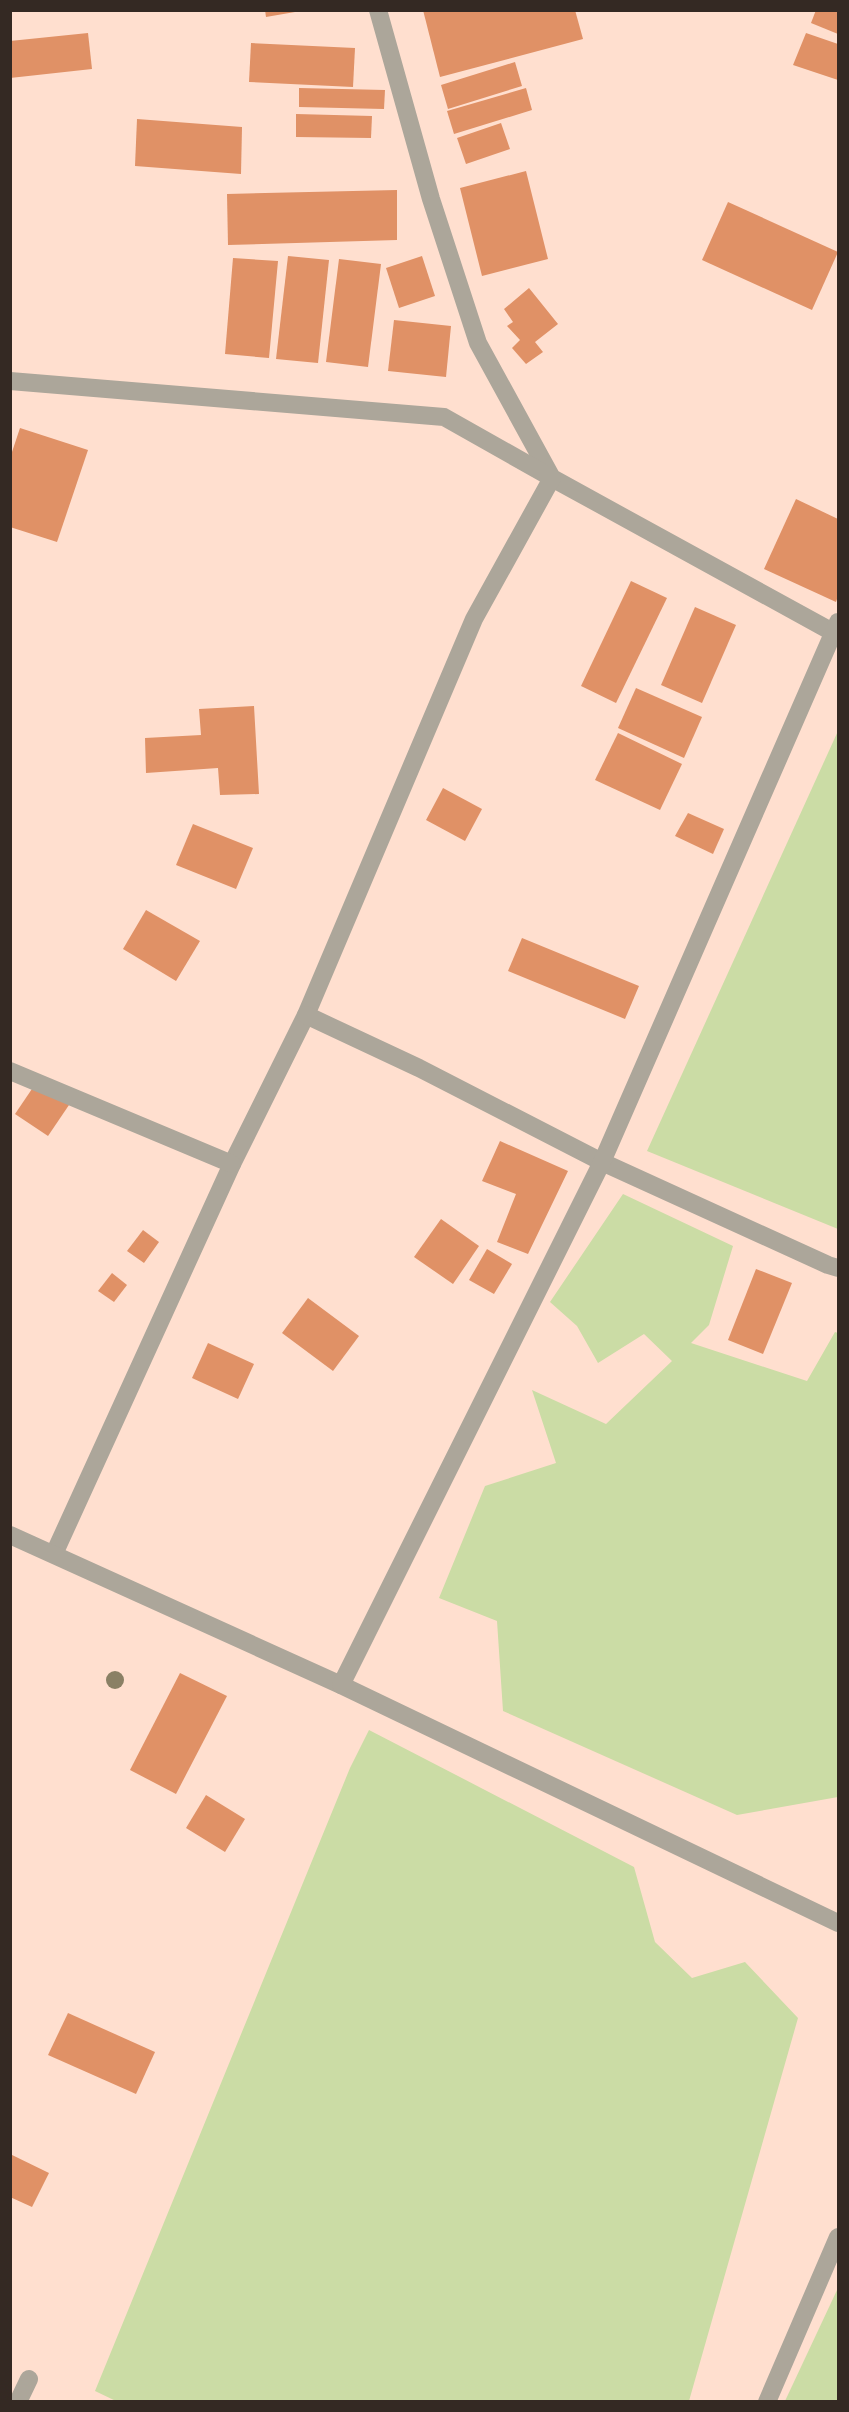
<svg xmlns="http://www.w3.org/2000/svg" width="849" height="2412" font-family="Rubik,sans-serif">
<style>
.green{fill:#cbdca5}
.building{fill:#e09166}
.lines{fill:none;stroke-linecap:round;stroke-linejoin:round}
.minor{stroke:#aca69a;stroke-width:18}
.tree{fill:#8a8065}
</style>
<rect width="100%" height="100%" fill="#ffdfcf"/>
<g class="green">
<polygon points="838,731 838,1229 647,1151"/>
<polygon points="623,1194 733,1246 709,1325 691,1343 807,1381 835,1332 838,1333 838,1797 737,1815 503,1711 497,1621 439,1598 485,1486 556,1463 532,1390 606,1424 672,1361 644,1334 598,1363 577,1326 550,1302"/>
<polygon points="369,1730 634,1867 655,1942 692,1978 745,1962 798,2018 689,2401 118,2402 95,2391 350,1768"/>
<polygon points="838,2288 838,2401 785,2401"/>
</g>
<g class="building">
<polygon points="265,10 295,10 295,12 266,17"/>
<polygon points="423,10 575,10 583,39 440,77"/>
<polygon points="816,10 838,10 838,34 811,23"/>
<polygon points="88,33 92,69 10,78 10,41"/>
<polygon points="806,33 838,44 838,80 793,65"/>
<polygon points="251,43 355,48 353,87 249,82"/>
<polygon points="515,62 522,86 448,109 441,85"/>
<polygon points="299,88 385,90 384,109 299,107"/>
<polygon points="526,88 532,110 454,134 447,111"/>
<polygon points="296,114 372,116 371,138 296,137"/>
<polygon points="137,119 242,127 241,174 135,166"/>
<polygon points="501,123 510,149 466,164 457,138"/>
<polygon points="526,171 548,259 482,276 460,188"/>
<polygon points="397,190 397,240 228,245 227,194"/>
<polygon points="728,202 838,252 812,310 702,260"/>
<polygon points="288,256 329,260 318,363 276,359"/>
<polygon points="422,256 435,296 399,308 386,268"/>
<polygon points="233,258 278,261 269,358 225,354"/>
<polygon points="339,259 381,264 368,367 326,362"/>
<polygon points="529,288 558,324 535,342 543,352 526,364 512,348 520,340 507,326 513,322 504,309"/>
<polygon points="394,320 451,326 446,377 388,371"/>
<polygon points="20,428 88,450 57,542 10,527 10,458"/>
<polygon points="796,499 838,519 838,596 836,602 764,569"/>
<polygon points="631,581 667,598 616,703 581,686"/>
<polygon points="695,607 736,625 702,703 661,685"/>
<polygon points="636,688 702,717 684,758 618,728"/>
<polygon points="254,706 259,794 220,795 218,768 146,773 145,738 201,735 199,709"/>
<polygon points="618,733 682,764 660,810 595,780"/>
<polygon points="443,788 482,809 465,841 426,820"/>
<polygon points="688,813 724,829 713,854 675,836"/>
<polygon points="193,824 253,848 236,889 176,865"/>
<polygon points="146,910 200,941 176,981 123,949"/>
<polygon points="522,938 639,986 625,1019 508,971"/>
<polygon points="36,1083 69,1105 48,1136 15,1114"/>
<polygon points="500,1141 568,1171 528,1254 497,1242 516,1194 482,1181"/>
<polygon points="441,1219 479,1246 453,1284 414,1257"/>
<polygon points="143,1230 159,1242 144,1263 127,1251"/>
<polygon points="487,1249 512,1264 494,1294 469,1280"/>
<polygon points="756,1269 792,1283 763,1354 728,1340"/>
<polygon points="112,1273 127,1285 114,1302 98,1291"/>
<polygon points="308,1298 359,1336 333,1371 282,1333"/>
<polygon points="208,1343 254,1364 238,1399 192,1378"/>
<polygon points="180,1673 227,1696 176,1794 130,1770"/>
<polygon points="206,1795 245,1819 225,1852 186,1828"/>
<polygon points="68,2013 155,2052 136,2094 48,2055"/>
<polygon points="10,2154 49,2173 32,2207 10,2197"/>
</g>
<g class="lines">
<g class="minor">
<polyline points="378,10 431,199 478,343 552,478 838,635"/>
<polyline points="10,381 444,417 552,478 474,619 306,1015 232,1164 54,1554"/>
<polyline points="306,1015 419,1068 602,1162 828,1265 838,1268"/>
<polyline points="10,1071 232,1164"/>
<polyline points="10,1535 341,1685 838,1923"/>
<polyline points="341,1685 602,1162 838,622"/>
<polyline points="18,2402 29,2379"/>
<polyline points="767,2402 838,2237"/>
</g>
</g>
<circle class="tree" cx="115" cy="1680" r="9"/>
<rect width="849" height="2412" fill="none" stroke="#342923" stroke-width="24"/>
</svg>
